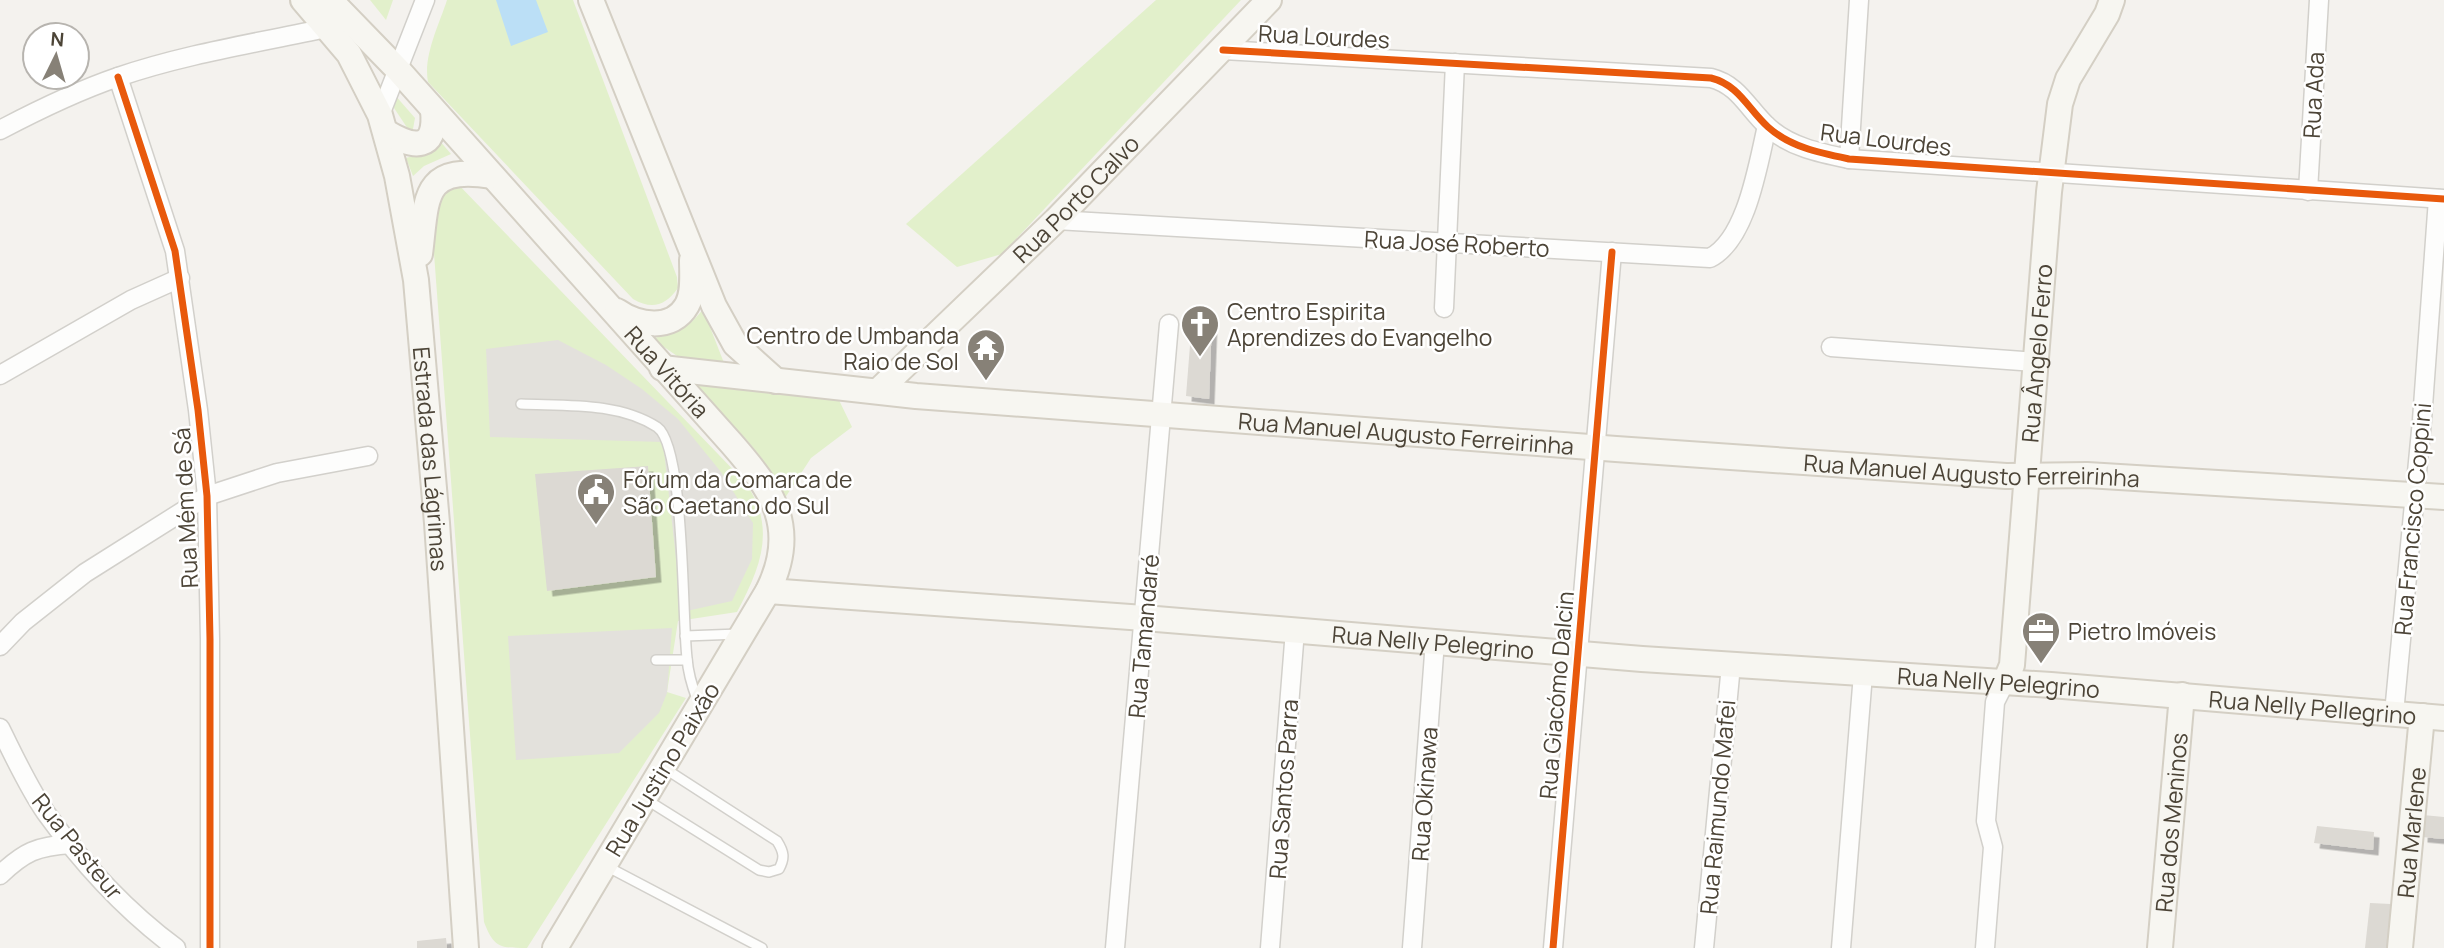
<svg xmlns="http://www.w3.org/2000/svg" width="2444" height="948" font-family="Manrope,sans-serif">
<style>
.green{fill:#e2f0cb}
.parking{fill:#e3e1dc}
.water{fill:#bbdff6}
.building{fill:#dcd9d3;filter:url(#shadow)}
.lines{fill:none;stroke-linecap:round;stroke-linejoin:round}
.lane-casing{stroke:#d2d0cb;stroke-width:12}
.street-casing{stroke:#d2d0cb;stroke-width:21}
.secondary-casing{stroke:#d4cfc4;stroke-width:28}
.lane{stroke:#fdfdfc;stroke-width:9}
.street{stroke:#fdfdfc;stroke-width:18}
.secondary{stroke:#f7f6f1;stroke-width:24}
.cycleway-casing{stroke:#fff;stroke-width:11}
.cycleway{stroke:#e8590c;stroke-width:7}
.labels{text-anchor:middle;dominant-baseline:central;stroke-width:5;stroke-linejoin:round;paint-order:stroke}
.street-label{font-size:23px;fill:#4c4437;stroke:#fff}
.poi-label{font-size:23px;fill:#4c4437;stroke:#fff;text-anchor:start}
</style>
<defs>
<filter id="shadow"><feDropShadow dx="5.5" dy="5.5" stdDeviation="0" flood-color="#0004"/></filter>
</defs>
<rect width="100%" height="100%" fill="#f4f2ee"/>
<g class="green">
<polygon points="370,0 393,0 386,20"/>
<path d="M447,0H573L677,277L678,288C665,306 652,310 633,299L428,82C423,56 439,25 447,0Z"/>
<polygon points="1156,0 1241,0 1002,254 957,267 906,224"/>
<polygon points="394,94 415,118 413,129 408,129 390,102"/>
<polygon points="439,140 451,154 424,166 413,176 406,158 426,152"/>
<path d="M454,180L745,482C777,527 761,567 737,612L678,621L667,692L686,698L527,948C500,948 494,948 484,922L430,200Z"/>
<path d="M703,309L724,363L680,358L651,338C674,336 689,328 703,309Z"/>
<path d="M689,382L838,398L852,427L811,458L783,501C770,453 723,417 689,382Z"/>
</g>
<g class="parking">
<polygon points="558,340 606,365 642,389 678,419 721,472 753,523 752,559 732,601 682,612 663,442 490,437 486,349"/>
<polygon points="672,628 667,693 659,713 619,753 516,760 508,636"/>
</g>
<polygon class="water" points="496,0 536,0 548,32 511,46"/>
<g class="building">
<polygon points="1192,320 1212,320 1209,399 1186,396"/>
<polygon points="648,466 656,577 547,591 535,474"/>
<polygon points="2423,815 2444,817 2444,839 2422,837"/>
<polygon points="2317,826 2374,832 2373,850 2314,843"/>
<polygon points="2370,903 2391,904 2386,948 2365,948"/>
<polygon points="446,938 447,948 417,948 417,941"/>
</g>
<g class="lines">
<defs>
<g id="lane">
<path d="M521,404C565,406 618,402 657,427C685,446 682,618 687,658C688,672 692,686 697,699"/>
<polyline points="685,636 739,634"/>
<polyline points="656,660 687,660"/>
<path d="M647,800L759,870L769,872L779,869C785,858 784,852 777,841L664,768"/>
<polyline points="606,866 762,948"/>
</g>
<g id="street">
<path d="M1223,50L1711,78C1739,85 1748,109 1768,127C1790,147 1820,153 1849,159L2444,199"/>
<polyline points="118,77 175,251 198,410 207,496 210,639 210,948"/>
<polyline points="380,115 425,0"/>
<path d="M0,130C38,110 77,91 118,77C185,54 257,43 326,28"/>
<polyline points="1849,159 1859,0"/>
<polyline points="2308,191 2319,0"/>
<path d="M1056,220L1710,258C1747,239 1758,164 1767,126"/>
<polyline points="1444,308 1455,63"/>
<polyline points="1831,347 2036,362"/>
<polyline points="0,375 131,300 180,278"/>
<polyline points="0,646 23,622 85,573 207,496 277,473 368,456"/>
<polyline points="2394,713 2422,420 2438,199"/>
<path d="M0,728C14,756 28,787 46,813C82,863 126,911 176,948"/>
<path d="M0,875C24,852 37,846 71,844"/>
<polyline points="1115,948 1169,324"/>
<polyline points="1270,948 1295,630"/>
<polyline points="1412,948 1435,641"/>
<polyline points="1553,948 1612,252"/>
<polyline points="1704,948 1731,665"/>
<polyline points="1841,948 1863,674"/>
<polyline points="1985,948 1993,847 1986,821 1995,702 2005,682"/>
</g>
<g id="secondary">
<path id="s1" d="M303,0L349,54L380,115L397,176L416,280L437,523L466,948"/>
<path id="s2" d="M330,0L400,72L732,444C773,491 799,528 768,591L555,948"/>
<polyline points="591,0 714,306 735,344 776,381"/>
<path d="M386,132C414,149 437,151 433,110"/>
<path d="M420,254C427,199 421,164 492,176"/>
<path d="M617,311C637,325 672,332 687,305C694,292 692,274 692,260"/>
<path id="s3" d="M662,368L916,396L1616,449L2006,476L2087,475L2444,497"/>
<path id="s4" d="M878,391L1056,220L1269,0"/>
<path id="s5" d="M768,591L1144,618L1642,659L2051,685L2444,718"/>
<path id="s6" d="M2005,682L2012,665L2049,192L2060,104L2068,79L2107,14L2112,0"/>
<path id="s7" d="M2160,948L2182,695"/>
<path id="s8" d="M2400,948L2422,716"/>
</g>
</defs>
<use href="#lane" class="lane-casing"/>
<use href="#street" class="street-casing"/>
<use href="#secondary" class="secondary-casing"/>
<use href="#lane" class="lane"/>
<use href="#street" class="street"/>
<use href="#secondary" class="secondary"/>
<defs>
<g id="cycleway">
<path d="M1223,50L1711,78C1739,85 1748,109 1768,127C1790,147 1820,153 1849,159L2444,199"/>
<polyline points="118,77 175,251 198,410 207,496 210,639 210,948"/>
<polyline points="1553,948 1612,252"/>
</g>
</defs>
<use href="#cycleway" class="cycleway-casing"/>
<use href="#cycleway" class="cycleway"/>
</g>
<defs>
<symbol id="church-pin" viewBox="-11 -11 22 30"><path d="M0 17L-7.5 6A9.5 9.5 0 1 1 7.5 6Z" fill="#878177" stroke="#fff"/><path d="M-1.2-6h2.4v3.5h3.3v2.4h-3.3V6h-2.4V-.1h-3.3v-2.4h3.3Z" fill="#fff"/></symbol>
<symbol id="temple-pin" viewBox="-11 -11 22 30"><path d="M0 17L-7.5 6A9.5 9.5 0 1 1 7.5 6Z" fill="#878177" stroke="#fff"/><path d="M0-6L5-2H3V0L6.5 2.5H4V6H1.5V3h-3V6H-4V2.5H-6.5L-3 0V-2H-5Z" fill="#fff"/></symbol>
<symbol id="civic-pin" viewBox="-11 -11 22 30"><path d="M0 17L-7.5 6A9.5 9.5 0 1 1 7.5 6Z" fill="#878177" stroke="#fff"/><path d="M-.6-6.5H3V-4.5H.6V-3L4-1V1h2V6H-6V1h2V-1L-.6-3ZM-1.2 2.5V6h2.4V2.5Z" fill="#fff"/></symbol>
<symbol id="office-pin" viewBox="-11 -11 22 30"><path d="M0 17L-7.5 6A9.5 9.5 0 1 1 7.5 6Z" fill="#878177" stroke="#fff"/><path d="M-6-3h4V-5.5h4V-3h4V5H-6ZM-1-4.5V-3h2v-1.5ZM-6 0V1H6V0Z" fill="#fff"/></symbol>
</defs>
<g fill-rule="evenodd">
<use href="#church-pin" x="1178" y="302" width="44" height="60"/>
<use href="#temple-pin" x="964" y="326" width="44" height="60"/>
<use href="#civic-pin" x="574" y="470" width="44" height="60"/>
<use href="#office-pin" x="2019" y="609" width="44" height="60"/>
</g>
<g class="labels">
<g class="street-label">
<text transform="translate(1324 36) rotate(3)">Rua Lourdes</text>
<text transform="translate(2313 95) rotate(-87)">Rua Ada</text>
<text transform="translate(1886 139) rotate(7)">Rua Lourdes</text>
<text stroke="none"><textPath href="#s4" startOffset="276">Rua Porto Calvo</textPath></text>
<text transform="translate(1457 243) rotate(3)">Rua José Roberto</text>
<text stroke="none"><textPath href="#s6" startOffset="331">Rua Ângelo Ferro</textPath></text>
<text stroke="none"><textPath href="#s2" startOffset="502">Rua Vitória</textPath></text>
<text stroke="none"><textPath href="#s3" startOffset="747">Rua Manuel Augusto Ferreirinha</textPath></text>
<text stroke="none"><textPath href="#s1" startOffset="488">Estrada das Lágrimas</textPath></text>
<text stroke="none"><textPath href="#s3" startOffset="1314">Rua Manuel Augusto Ferreirinha</textPath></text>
<text transform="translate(185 508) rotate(-93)">Rua Mém de Sá</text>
<text transform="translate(2412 519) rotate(-85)">Rua Francisco Coppini</text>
<text transform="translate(1143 636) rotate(-85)">Rua Tamandaré</text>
<text stroke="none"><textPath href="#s5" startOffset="667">Rua Nelly Pelegrino</textPath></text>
<text stroke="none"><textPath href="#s5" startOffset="1234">Rua Nelly Pelegrino</textPath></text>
<text transform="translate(1556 695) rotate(-85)">Rua Giacómo Dalcin</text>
<text stroke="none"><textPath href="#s5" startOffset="1549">Rua Nelly Pellegrino</textPath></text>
<text transform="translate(662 769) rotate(-59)">Rua Justino Paixão</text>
<text transform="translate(1283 789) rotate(-86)">Rua Santos Parra</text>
<text transform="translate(1424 794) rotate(-86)">Rua Okinawa</text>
<text transform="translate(1717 807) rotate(-85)">Rua Raimundo Mafei</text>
<text stroke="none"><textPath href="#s7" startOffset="126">Rua dos Meninos</textPath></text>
<text stroke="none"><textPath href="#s8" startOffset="116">Rua Marlene</textPath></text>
<text transform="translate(78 846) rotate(51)">Rua Pasteur</text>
</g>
<g class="poi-label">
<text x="1227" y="311">Centro Espirita<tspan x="1227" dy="26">Aprendizes do Evangelho</tspan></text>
<text x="959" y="335" text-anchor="end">Centro de Umbanda<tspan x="959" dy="26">Raio de Sol</tspan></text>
<text x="623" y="479">Fórum da Comarca de<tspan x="623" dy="26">São Caetano do Sul</tspan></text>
<text x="2068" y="631">Pietro Imóveis</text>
</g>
</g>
<g transform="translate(56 56) rotate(5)"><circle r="33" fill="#ffffff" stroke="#b7b4af" stroke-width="2"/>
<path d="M0-5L12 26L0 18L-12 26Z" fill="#878177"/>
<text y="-10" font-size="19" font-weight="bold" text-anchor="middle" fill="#4c4437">N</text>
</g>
</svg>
